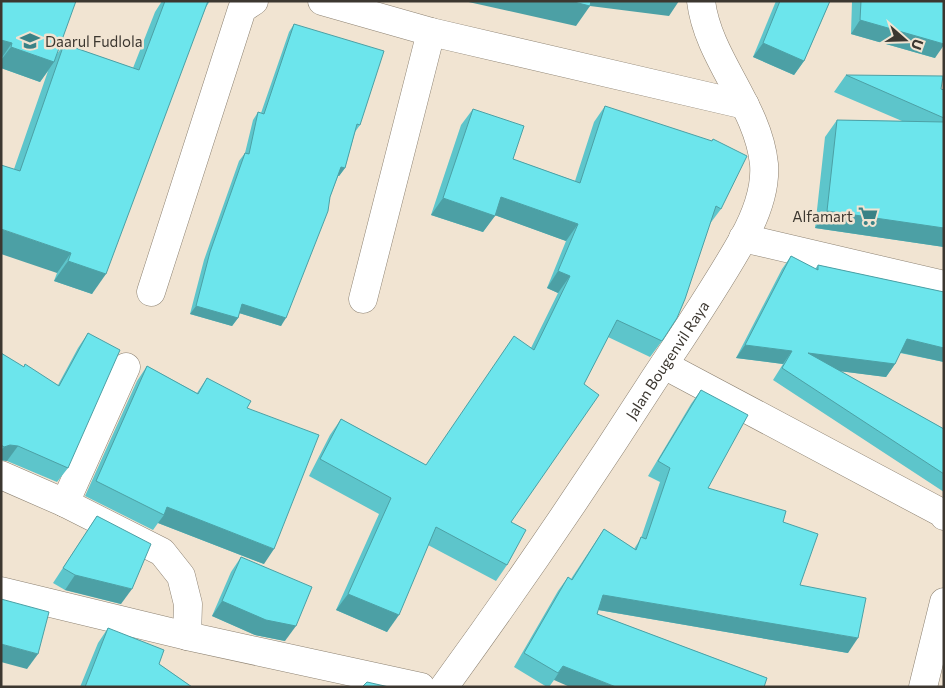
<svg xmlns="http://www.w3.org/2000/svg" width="945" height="688" font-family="Commissioner,sans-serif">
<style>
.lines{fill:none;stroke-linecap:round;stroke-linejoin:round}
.minor-casing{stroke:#8d8272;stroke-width:29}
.minor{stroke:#fff;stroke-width:28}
.wall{fill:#5dc5cb}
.shaded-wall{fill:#4ca0a5}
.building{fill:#6ce5ec;stroke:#4ca0a5}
.labels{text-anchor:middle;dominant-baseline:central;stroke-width:5;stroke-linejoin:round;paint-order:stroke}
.poi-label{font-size:15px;fill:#3c3730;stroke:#f1e4d2;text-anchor:start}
.street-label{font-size:15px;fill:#3c3730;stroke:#f1e4d2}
</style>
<rect width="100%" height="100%" fill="#f1e4d2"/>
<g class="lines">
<defs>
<g id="minor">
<polyline points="322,1 431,32 745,105"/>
<polyline points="743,238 944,285"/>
<polyline points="151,292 242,9 254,1"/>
<polyline points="363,299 431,32"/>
<polyline points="664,365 942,513 944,516"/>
<polyline points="1,475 65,503 162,552 181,576 188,604 187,636"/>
<polyline points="65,503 126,367"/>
<polyline points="1,591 187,636 421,687"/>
<path id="s1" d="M444,687C516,588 585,487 651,384C682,337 715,289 743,239C755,217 766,189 764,164C758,105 708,59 701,1"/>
<polyline points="923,687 944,602"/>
</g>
</defs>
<use href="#minor" class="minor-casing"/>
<use href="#minor" class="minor"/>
</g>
<g class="wall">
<polygon points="1,1 57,54 64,44 133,68 155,12 162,1 210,1 206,7 92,294 54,281 57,273 14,169 48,71 40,82 1,68"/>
<polygon points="776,1 830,1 804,61 794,75 753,57"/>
<polygon points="852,1 944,1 935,58 851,34"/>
<polygon points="294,24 360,125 355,132 345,168 339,176 338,176 281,326 239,313 238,318 232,326 190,314 204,260 239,161 245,153 253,120 258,112 261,113 289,32"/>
<polygon points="846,75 944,90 944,247 815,228 825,137 837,120 902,121 834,92"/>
<polygon points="605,106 721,209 709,225 662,341 650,357 608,337 511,522 507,565 496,581 428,545 387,632 336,610 379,514 309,476 330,435 341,419 426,465 531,348 558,293 547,288 566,241 495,215 483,232 431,215 461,125 473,109 513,159 575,181 594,122"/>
<polygon points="791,256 815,269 818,265 944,292 944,362 900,353 895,364 886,377 840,371 944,429 944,492 773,380 783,364 736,358 782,269"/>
<polygon points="88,333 68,468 57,482 7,461 1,460 1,353 23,367 58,385 78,348"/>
<polygon points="147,366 197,393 207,378 247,408 264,564 158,523 153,530 85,496 137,381"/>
<polygon points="701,390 708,488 783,522 800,585 848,653 598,610 597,614 767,678 554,680 549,687 547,687 514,667 558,591 568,577 571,579 604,529 634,549 641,538 660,482 648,476 691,404"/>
<polygon points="97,516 121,604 65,590 53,583"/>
<polygon points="241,557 285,641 255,635 212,616 231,572"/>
<polygon points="108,628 159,664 192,687 80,687 98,643"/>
</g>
<g class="shaded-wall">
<polygon points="464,1 679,1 669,16 590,6 576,26"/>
<polygon points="860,20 944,44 944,45 935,58 851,34"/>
<polygon points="1,40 12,43 1,59"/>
<polygon points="763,43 804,61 794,75 753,57"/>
<polygon points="11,47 54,62 40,82 1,68 1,60"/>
<polygon points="341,167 345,168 339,176 336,175"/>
<polygon points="501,197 578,224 566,241 489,213"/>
<polygon points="443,198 495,216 483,232 431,215"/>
<polygon points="827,211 944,228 944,247 815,228"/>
<polygon points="1,229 71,253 57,273 1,254"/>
<polygon points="68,261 106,274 92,294 54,281"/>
<polygon points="558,271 570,276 558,293 547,288"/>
<polygon points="242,304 286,318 281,326 236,312"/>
<polygon points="196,306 238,318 232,326 190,314"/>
<polygon points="907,339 944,348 944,362 898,352"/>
<polygon points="745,345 792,351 783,364 736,358"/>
<polygon points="808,353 895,364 886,377 799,366"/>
<polygon points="10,445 18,446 7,461 1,460 1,450 4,447"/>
<polygon points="167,507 274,549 264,564 158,523 164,515"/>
<polygon points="75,575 132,589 121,604 65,590"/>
<polygon points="348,594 399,615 387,632 336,610"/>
<polygon points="603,595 858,638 848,653 593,609"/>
<polygon points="222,601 296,626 285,641 255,635 212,616"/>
<polygon points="1,644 38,654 27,669 1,662"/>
<polygon points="563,666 616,687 570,687 554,680"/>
</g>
<g class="building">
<polygon points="1,1 76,1 54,62 11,47 12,43 1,40"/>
<polygon points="165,1 208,1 106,274 68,261 71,253 1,229 1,165 20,171 64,44 139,70"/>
<polygon points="570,1 591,1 590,6"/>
<polygon points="780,1 830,1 804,61 763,43"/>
<polygon points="861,1 944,1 944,44 860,20"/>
<polygon points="294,24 384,51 360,125 357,124 345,168 341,167 330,197 328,211 286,318 242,304 238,318 196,306 210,252 245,153 249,154 258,112 264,114"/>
<polygon points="846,75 943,76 941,89 944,90 944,118"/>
<polygon points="605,106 712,141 713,139 747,156 721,209 716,206 685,299 677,318 662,341 617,320 584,384 599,395 511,522 526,530 507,565 436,527 399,615 348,594 391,498 320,459 341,419 426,465 514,336 534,350 570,276 558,271 578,224 501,197 495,216 443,198 473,109 524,126 513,159 580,183"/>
<polygon points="837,120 944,122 944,228 827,211"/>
<polygon points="791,256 818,270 818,265 944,292 944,348 907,339 895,364 808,353 944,429 944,474 782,368 792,351 745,345"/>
<polygon points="88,333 120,350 68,468 18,446 10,445 4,447 1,445 1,353 24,367 25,364 59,386"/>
<polygon points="147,366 198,394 207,378 251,401 247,408 319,435 274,549 167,507 164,515 96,481"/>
<polygon points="701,390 748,415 708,488 786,511 783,522 818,534 800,585 866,598 858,638 603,595 597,614 767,678 764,687 616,687 563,666 558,673 524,653 568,577 572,580 604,529 636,550 641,537 646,539 670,468 658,461"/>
<polygon points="97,516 151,544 132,589 75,575 63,568"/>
<polygon points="241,557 312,587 296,626 266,620 222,601"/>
<polygon points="1,599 49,612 38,654 1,644"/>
<polygon points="108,628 164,650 159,664 192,687 85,687"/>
<polygon points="367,682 389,687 362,687"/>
</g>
<defs>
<symbol id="school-bare" viewBox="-9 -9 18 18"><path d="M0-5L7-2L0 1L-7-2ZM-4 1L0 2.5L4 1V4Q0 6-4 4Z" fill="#3a8286" stroke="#f1e4d2" stroke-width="2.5" paint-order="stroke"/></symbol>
<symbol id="supermarket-bare" viewBox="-9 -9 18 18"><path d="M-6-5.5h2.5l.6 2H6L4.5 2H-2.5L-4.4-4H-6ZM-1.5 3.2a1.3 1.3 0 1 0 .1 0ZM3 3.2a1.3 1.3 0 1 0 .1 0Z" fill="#3a8286" stroke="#f1e4d2" stroke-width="2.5" paint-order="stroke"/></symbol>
</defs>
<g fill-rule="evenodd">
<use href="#school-bare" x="16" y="27" width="28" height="28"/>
<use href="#supermarket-bare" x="854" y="202" width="28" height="28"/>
</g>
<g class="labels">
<g class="poi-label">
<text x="45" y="41">Daarul Fudlola</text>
<text x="853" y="216" text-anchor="end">Alfamart</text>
</g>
<g class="street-label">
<text stroke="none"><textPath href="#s1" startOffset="396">Jalan Bougenvil Raya</textPath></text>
</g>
</g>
<rect width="945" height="688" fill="none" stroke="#3c3730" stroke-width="5"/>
<g transform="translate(905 40) rotate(110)" stroke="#f1e4d2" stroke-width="4" paint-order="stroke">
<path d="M0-4L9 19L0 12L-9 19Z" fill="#3c3730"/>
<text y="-8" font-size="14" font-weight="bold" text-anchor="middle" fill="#3c3730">U</text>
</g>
</svg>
